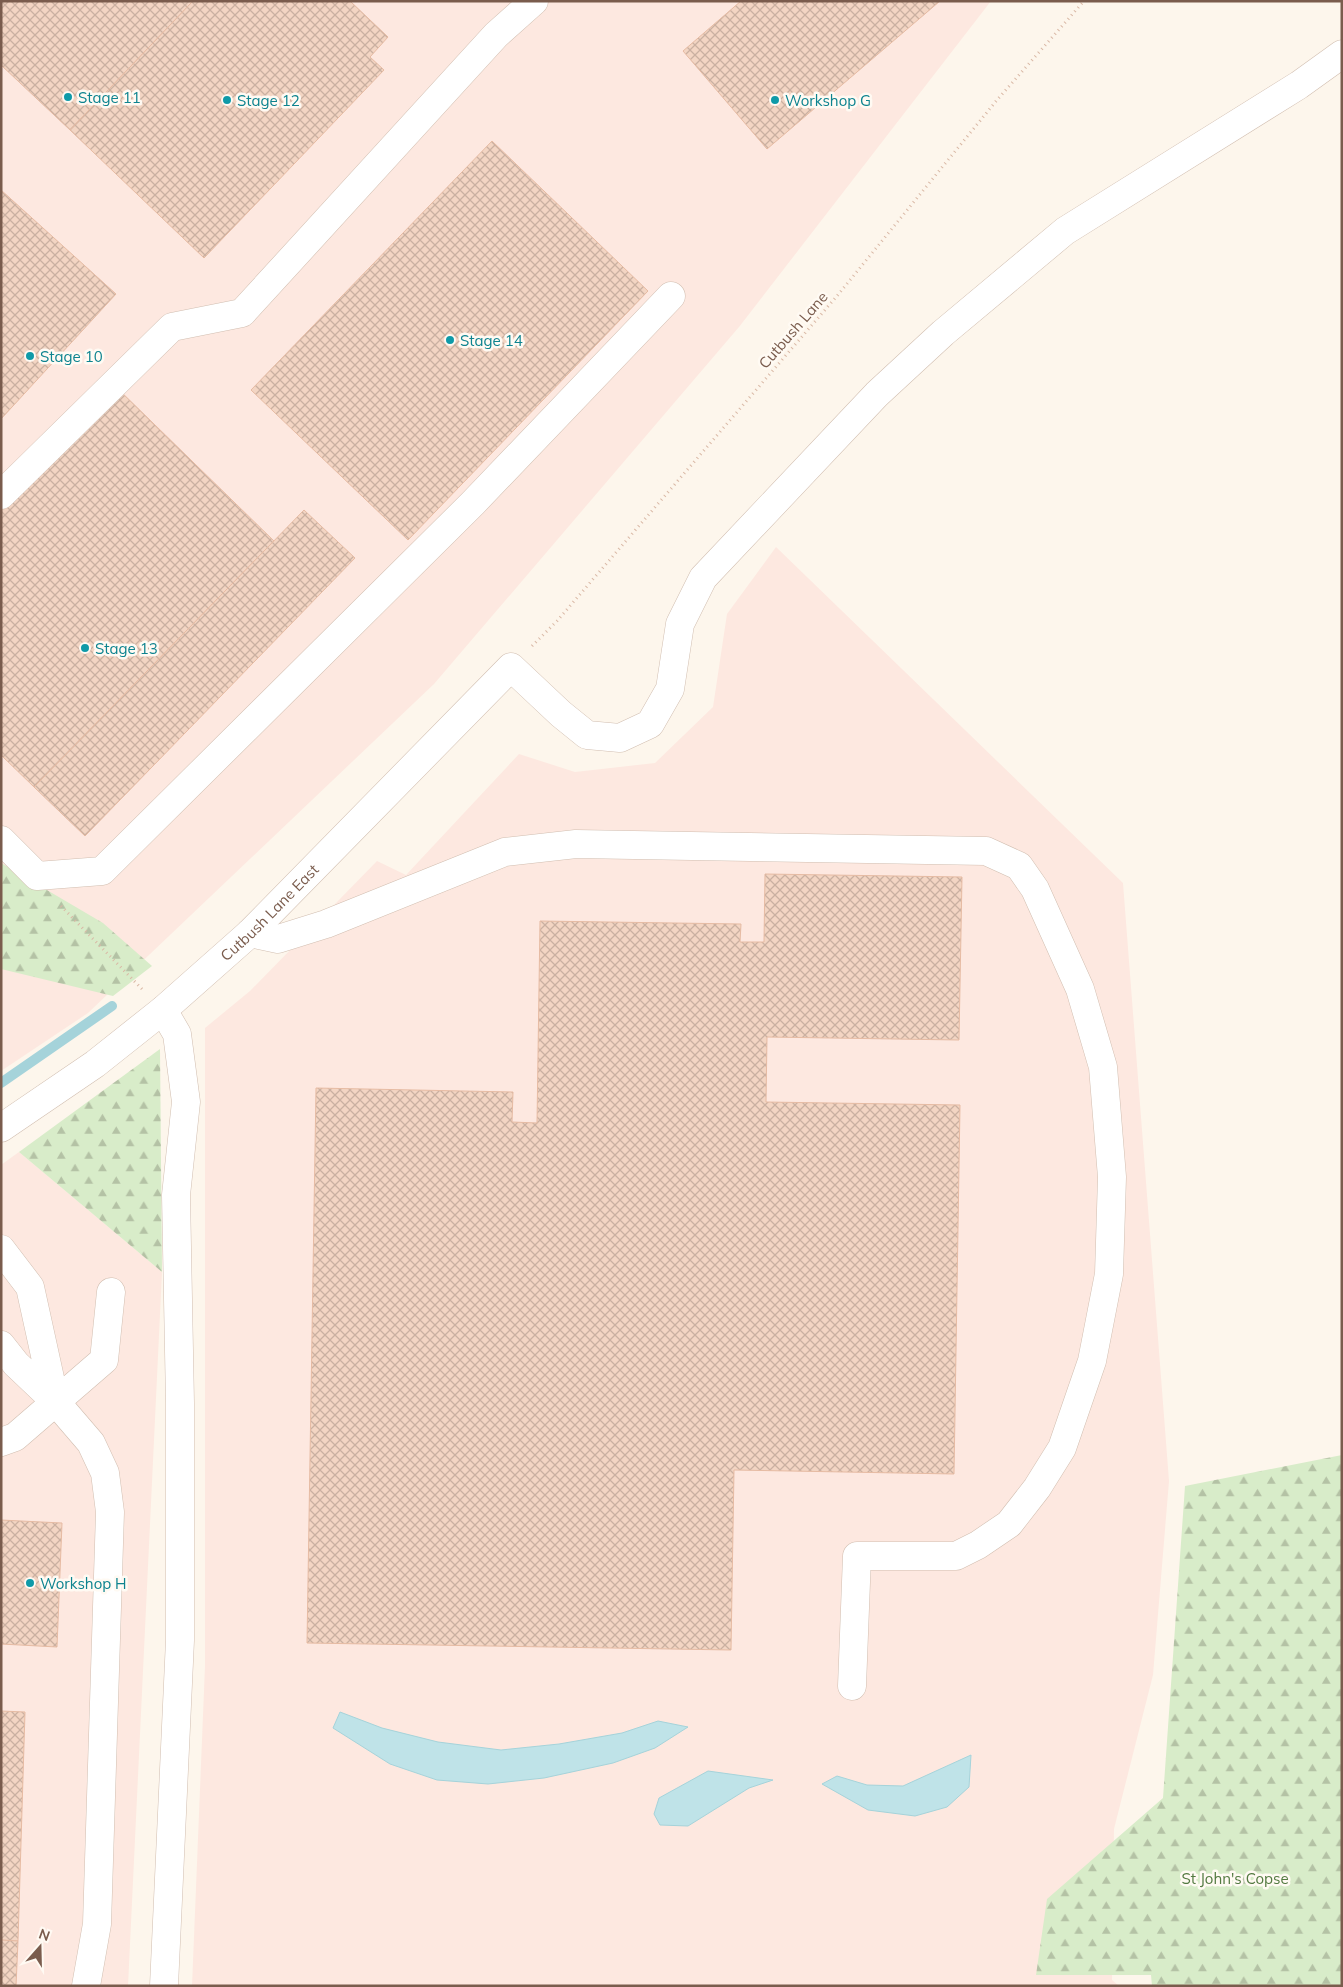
<svg xmlns="http://www.w3.org/2000/svg" width="1343" height="1987" font-family="Mulish,sans-serif">
<style>
.commercial{fill:#fde8e0}
.forest{fill:url(#forest-firs)}
.water{fill:#bfe3e8;stroke:#a5d3da}
.lines{fill:none;stroke-linecap:round;stroke-linejoin:round}
.stream{stroke:#a5d3da;stroke-width:10}
.building{fill:url(#building-cross-hatch);stroke:#e6bba3}
.minor-casing{stroke:#d1beb0;stroke-width:29}
.path{stroke:#d9b8a5;stroke-width:3;stroke-dasharray:1 4;stroke-linecap:butt}
.minor{stroke:#fff;stroke-width:28}
.culture-dot{fill:#0f9aa8;stroke:#fffaf3;stroke-width:2}
.labels{text-anchor:middle;dominant-baseline:central;stroke-width:5;stroke-linejoin:round;paint-order:stroke}
.culture-label{font-size:15px;fill:#0d838f;stroke:#fffaf3;text-anchor:start}
.street-label{font-size:15px;fill:#7a5c4d;stroke:#fffaf3}
.park-label{font-size:15px;fill:#537a41;stroke:#fffaf3}
</style>
<defs>
<pattern id="forest-firs" width="22" height="20" patternUnits="userSpaceOnUse" patternTransform="scale(1.25)"><rect width="22" height="20" fill="#d8ecc9"/><path d="M5 1l3.5 6h-7zM16 11l3.5 6h-7z" fill="#b4c2a5"/></pattern>
<pattern id="building-cross-hatch" width="8" height="8" patternUnits="userSpaceOnUse" patternTransform="scale(1.25)"><rect width="8" height="8" fill="#f3d5c3"/><path d="M0 0l8 8M0 8l8-8" fill="none" stroke="#cab0a1"/></pattern>
</defs>
<rect width="100%" height="100%" fill="#fdf6ec"/>
<g class="commercial">
<polygon points="1,1 991,1 739,327 434,684 88,1013 1,1071"/>
<polygon points="776,547 1123,883 1169,1481 1153,1675 1114,1829 1112,1980 1119,1986 192,1986 205,1666 205,1028 250,991 377,861 406,875 519,754 575,772 655,763 713,707 727,614"/>
<polygon points="19,1152 162,1272 128,1986 1,1986 1,1165"/>
</g>
<g class="forest">
<polygon points="1,863 103,923 152,966 113,996 1,969"/>
<polygon points="160,1049 162,1272 19,1152"/>
<polygon points="1342,1455 1342,1986 1152,1986 1151,1975 1036,1975 1047,1899 1163,1798 1185,1486"/>
</g>
<g class="water">
<polygon points="340,1712 382,1728 438,1742 501,1750 559,1744 622,1733 658,1721 688,1727 655,1748 613,1763 544,1778 488,1784 437,1780 390,1764 333,1728"/>
<polygon points="971,1755 969,1787 947,1807 915,1816 868,1810 822,1784 837,1776 867,1785 903,1786"/>
<polygon points="708,1771 773,1780 749,1788 688,1826 660,1825 654,1814 659,1798"/>
</g>
<g class="lines">
<polyline class="stream" points="1,1083 112,1006"/>
</g>
<g class="building">
<polygon points="1,1 193,1 70,130 1,65"/>
<polygon points="193,1 350,1 388,37 370,57 384,70 204,258 70,130"/>
<polygon points="741,1 940,1 767,149 683,51"/>
<polygon points="492,141 648,291 408,540 251,390"/>
<polygon points="1,190 116,294 1,419"/>
<polygon points="114,385 274,541 34,787 1,755 1,501"/>
<polygon points="304,510 355,558 85,836 34,787"/>
<polygon points="765,874 962,877 959,1040 767,1037 766,1102 960,1105 954,1474 734,1470 731,1650 307,1643 316,1088 513,1092 512,1122 537,1123 540,921 741,924 740,942 764,942"/>
<polygon points="1,1520 62,1523 57,1647 1,1644"/>
<polygon points="1,1711 25,1712 18,1941 1,1940"/>
<polygon points="1,1940 18,1941 16,1986 1,1986"/>
</g>
<g class="lines">
<defs>
<g id="minor">
<polyline points="1,495 172,327 242,313 496,35 534,1"/>
<polyline points="1,840 37,876 102,871 473,503 671,296"/>
<polyline points="250,933 278,939 326,924 505,852 576,844 986,851 1019,866 1035,889 1080,989 1103,1067 1112,1177 1109,1274 1092,1361 1062,1448 1037,1488 1009,1524 978,1545 956,1556 857,1556 852,1686"/>
<polyline points="163,1010 177,1034 186,1102 176,1195 180,1403 180,1640 164,1986"/>
<path id="s1" d="M1,1128L95,1064L163,1010L250,933L511,667L561,714L587,735L620,738L650,724L670,689L680,624L703,578L877,394L943,333L1065,231L1299,85L1342,54"/>
<polyline points="1,1249 30,1287 55,1401 16,1364 1,1345"/>
<polyline points="55,1401 91,1443 105,1473 110,1512 97,1924 86,1986"/>
<polyline points="1,1442 15,1437 104,1360 111,1292"/>
</g>
</defs>
<use href="#minor" class="minor-casing"/>
<g class="path">
<polyline points="532,646 557,621 837,296 997,100 1084,1"/>
<polyline points="61,906 142,989"/>
</g>
<use href="#minor" class="minor"/>
</g>
<g class="culture-dot">
<circle cx="68" cy="97" r="5"/>
<circle cx="227" cy="100" r="5"/>
<circle cx="775" cy="100" r="5"/>
<circle cx="450" cy="340" r="5"/>
<circle cx="30" cy="356" r="5"/>
<circle cx="85" cy="648" r="5"/>
<circle cx="30" cy="1583" r="5"/>
</g>
<g class="labels">
<g class="culture-label">
<text x="78" y="97">Stage 11</text>
<text x="237" y="100">Stage 12</text>
<text x="785" y="100">Workshop G</text>
<text x="460" y="340">Stage 14</text>
<text x="40" y="356">Stage 10</text>
<text x="95" y="648">Stage 13</text>
<text x="40" y="1583">Workshop H</text>
</g>
<g class="street-label">
<text transform="translate(793 330) rotate(-49)">Cutbush Lane</text>
<text stroke="none"><textPath href="#s1" startOffset="345">Cutbush Lane East</textPath></text>
</g>
<g class="park-label">
<text x="1235" y="1878">St John's Copse</text>
</g>
</g>
<rect width="1343" height="1987" fill="none" stroke="#7a5c4d" stroke-width="5"/>
<g transform="translate(40 1947) rotate(20)" stroke="#fffaf3" stroke-width="4" paint-order="stroke">
<path d="M0-4L9 19L0 12L-9 19Z" fill="#7a5c4d"/>
<text y="-8" font-size="14" font-weight="bold" text-anchor="middle" fill="#7a5c4d">N</text>
</g>
</svg>
